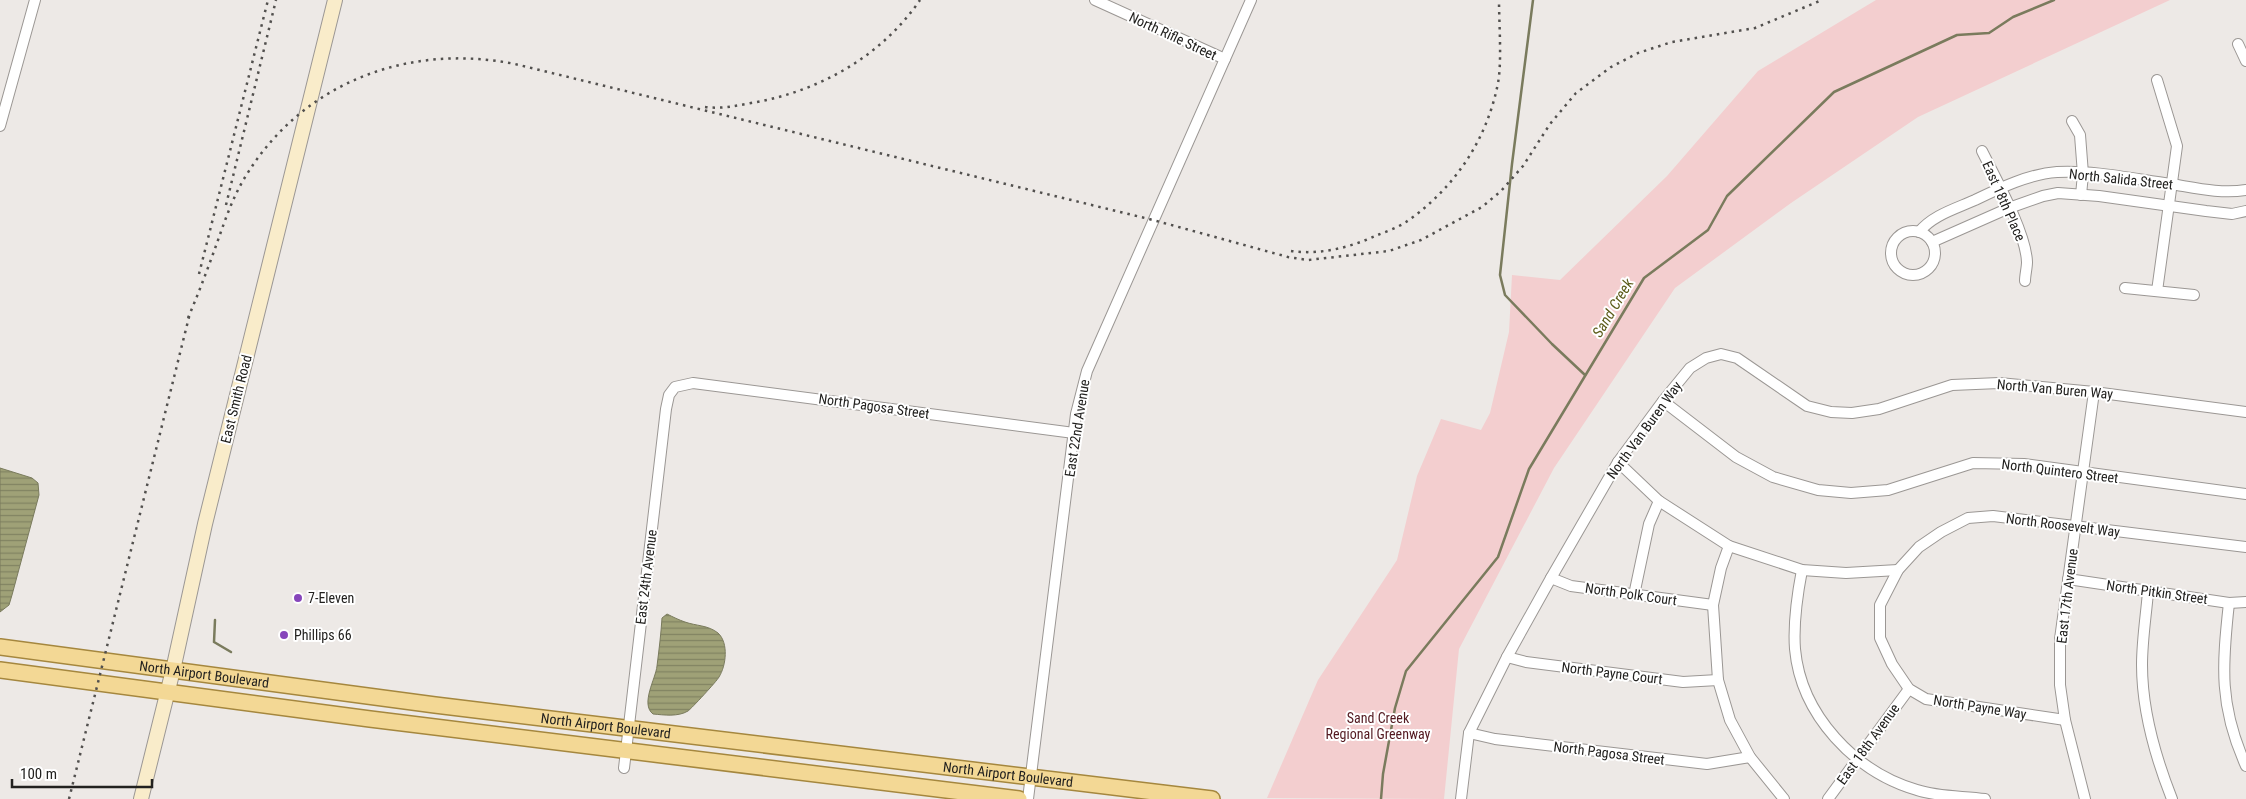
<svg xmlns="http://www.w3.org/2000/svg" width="2246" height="799" font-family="'Roboto Condensed',sans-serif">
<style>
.park{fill:#f3cecf}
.water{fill:url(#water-rules);stroke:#7a7b5d}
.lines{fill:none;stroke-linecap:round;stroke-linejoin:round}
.stream{stroke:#7a7b5d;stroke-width:2.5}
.street-casing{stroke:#9b9794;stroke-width:12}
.secondary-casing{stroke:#9b9794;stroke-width:16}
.primary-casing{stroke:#a5873e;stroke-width:18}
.street{stroke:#fff;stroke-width:10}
.secondary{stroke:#f9ecca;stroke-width:14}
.primary{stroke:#f3d895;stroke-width:15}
.rail{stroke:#52504e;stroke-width:2.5;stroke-dasharray:2.5 5;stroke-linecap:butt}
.poi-dot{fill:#8746bb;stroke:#fff;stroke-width:2}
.labels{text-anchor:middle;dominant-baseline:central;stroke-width:4;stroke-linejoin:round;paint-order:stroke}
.street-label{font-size:14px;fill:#22211f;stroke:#fff}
.poi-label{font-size:14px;fill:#22211f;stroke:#fff;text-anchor:start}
.park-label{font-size:14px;fill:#531920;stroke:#fff}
.water-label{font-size:15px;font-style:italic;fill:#5b5b18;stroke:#fff}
</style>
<defs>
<pattern id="water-rules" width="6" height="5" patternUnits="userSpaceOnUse" patternTransform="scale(1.25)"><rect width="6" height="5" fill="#9fa177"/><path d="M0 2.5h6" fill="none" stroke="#818361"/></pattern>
</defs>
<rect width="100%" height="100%" fill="#ede9e6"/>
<polygon class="park" points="1876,0 2170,0 1918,117 1791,203 1675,288 1554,468 1459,649 1444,799 1267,798 1318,680 1397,560 1417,476 1441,419 1481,430 1490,413 1509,332 1512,275 1560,280 1667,176 1758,71"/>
<g class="water">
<polygon points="0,468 32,478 38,483 39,495 12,595 9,605 0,612"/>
<path d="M667,614C673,617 679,620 685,622C696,626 708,625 718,633C729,643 726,666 719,677C717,681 691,709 688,711C678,717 664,715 653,714C640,704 656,678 657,666C659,650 661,634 662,618Z"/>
</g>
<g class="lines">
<g class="stream">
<polyline points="1533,0 1512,164 1500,275 1505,295 1552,344 1585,375"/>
<polyline points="215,620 214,642 231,652"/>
<polyline points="1381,799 1383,774 1395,708 1406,671 1498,557 1529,469 1644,278 1708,230 1727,196 1834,92 1957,35 1989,33 2013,17 2054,0"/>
</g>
<defs>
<g id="street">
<polyline points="1095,0 1225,59"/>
<polyline points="2238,44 2246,61"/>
<polyline points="2072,121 2080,135 2083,174 2081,195"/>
<polyline points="0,126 35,0"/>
<path d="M1982,151C1996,179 2026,233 2027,262C2027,268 2025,275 2025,281"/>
<circle cx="1913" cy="253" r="22"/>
<path d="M1919,232C1933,215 1955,209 1975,200C2000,188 2029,174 2057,172C2094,170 2134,179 2171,184C2196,188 2221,194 2246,190"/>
<polyline points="1932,242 2009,208 2043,196 2058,193 2099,196 2206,211 2232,214 2246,211"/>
<polyline points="2125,288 2194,295"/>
<polyline points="2157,291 2177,146 2157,80"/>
<polyline points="1663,401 1736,457 1773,477 1818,490 1851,493 1888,490 1973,463 2024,464 2246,494"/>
<polyline points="1618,462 1659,501 1729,546 1802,570 1846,573 1898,570"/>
<polyline points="1729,546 1721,568 1713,605 1718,680 1730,720 1750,757 1784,799"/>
<path d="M1802,570C1797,596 1793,622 1795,649C1801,715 1855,772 1917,790C1938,797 1963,796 1985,799"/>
<polyline points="1551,578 1571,586 1713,605"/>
<polyline points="2068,579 2229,603 2246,602"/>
<path d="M2148,592C2146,616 2142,640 2142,665C2142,711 2155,756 2172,799"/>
<polyline points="1634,595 1649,524 1659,501"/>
<path d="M2229,603C2222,666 2219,706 2246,766"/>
<polyline points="1507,657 1526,662 1683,682 1718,680"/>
<polyline points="2065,720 1926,699 1909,689 1892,664 1880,638 1880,605 1898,570 1919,547 1941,532 1968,518 1993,516 2246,547"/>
<polyline points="1469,733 1495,739 1707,764 1750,757"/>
<polyline points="624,768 666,409 669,395 675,387 693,383 1074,433"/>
<polyline points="1028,799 1076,414 1087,371 1251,0"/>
<polyline points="1461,799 1469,733 1507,657 1551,578 1618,462 1663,401 1690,368 1706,358 1721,354 1737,358 1807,406 1831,412 1852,413 1879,409 1952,385 1999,383 2094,392 2246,412"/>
<polyline points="1828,799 1909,689"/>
<polyline points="2085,799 2065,720 2060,685 2060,639 2094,392"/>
</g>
<polyline id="secondary" points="141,799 173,670 205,524 335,0"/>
<g id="primary">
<path id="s1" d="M0,647L435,705L1212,799"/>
<polyline points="0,670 370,719 1019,799"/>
</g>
</defs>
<use href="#street" class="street-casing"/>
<use href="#secondary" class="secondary-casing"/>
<use href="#primary" class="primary-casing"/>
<use href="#street" class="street"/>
<use href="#secondary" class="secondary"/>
<use href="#primary" class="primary"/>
<g class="rail">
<path d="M705,107C721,109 735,106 751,103C818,92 881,57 920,0"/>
<polyline points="226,205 276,0"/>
<path d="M1291,251C1319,255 1349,248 1375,236C1385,232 1397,228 1406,222C1454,189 1487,140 1498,83C1502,61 1499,24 1499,0"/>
<polyline points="199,274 268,0"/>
<path d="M188,318C197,297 205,276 213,254C223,227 231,199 247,174C305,81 410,43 515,64L1153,220L1288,257L1308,260L1389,251L1421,240L1482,207L1501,191L1523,166L1550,124L1576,93L1611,67L1638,53L1672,42L1755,28L1822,0"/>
<polyline points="69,799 190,313"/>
</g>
</g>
<g class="poi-dot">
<circle cx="298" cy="598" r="5"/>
<circle cx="284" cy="635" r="5"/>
</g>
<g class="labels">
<g class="street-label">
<text transform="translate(1173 36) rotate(25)">North Rifle Street</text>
<text transform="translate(2121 179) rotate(6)">North Salida Street</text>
<text transform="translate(2004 201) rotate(66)">East 18th Place</text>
<text transform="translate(2055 389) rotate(5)">North Van Buren Way</text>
<text transform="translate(236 399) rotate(-76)">East Smith Road</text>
<text transform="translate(874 406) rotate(8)">North Pagosa Street</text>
<text transform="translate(1077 428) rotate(-81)">East 22nd Avenue</text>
<text transform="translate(1644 430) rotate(-54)">North Van Buren Way</text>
<text transform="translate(2060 471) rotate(7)">North Quintero Street</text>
<text transform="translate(2063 525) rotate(7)">North Roosevelt Way</text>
<text transform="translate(646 577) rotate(-83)">East 24th Avenue</text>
<text transform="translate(2157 592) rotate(8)">North Pitkin Street</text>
<text transform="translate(1631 594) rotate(8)">North Polk Court</text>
<text transform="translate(2067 596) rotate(-83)">East 17th Avenue</text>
<text transform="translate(1612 673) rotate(7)">North Payne Court</text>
<text stroke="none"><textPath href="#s1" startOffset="206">North Airport Boulevard</textPath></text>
<text transform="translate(1980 707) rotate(9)">North Payne Way</text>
<text stroke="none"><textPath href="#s1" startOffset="611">North Airport Boulevard</textPath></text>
<text transform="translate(1868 744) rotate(-54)">East 18th Avenue</text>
<text transform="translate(1609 753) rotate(7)">North Pagosa Street</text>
<text stroke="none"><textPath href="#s1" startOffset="1016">North Airport Boulevard</textPath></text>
</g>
<g class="poi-label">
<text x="308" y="598">7-Eleven</text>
<text x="294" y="635">Phillips 66</text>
</g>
<g class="park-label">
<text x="1378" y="718">Sand Creek<tspan x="1378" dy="16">Regional Greenway</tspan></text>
</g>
<g class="water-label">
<text transform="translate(1613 308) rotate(-59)">Sand Creek</text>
</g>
</g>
<path d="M12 779v8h140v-8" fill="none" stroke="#22211f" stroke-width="2.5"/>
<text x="20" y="779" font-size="15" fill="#22211f" stroke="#ffffff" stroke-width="4" paint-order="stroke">100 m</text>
</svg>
